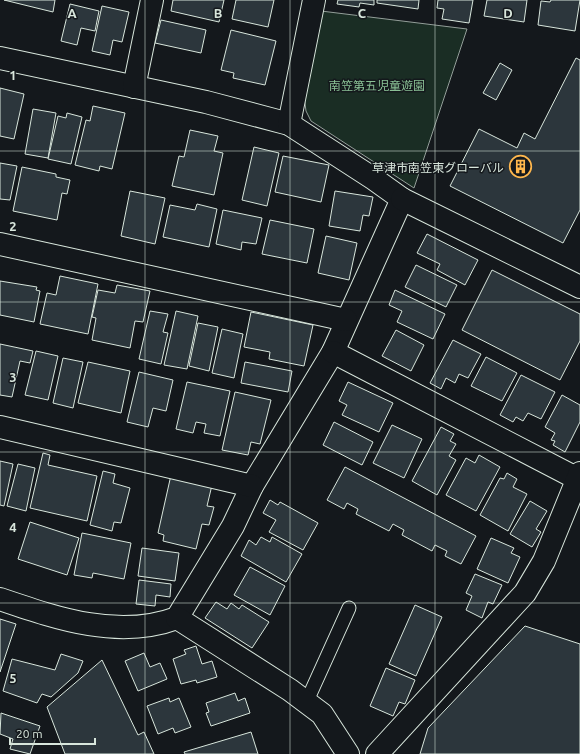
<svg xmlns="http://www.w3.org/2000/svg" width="580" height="754" font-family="Ubuntu,'Noto Sans JP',sans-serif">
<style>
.green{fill:#1a2d24;stroke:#939e99}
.building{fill:#2c363c;stroke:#d8e6dc}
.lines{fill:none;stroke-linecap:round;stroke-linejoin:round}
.lane-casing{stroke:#d8e6dc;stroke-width:15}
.street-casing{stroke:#d8e6dc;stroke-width:24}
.lane{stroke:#14181c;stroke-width:13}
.street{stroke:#14181c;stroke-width:22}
.grid{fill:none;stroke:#d8e6dc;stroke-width:1;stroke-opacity:0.55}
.labels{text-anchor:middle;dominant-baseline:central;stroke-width:3;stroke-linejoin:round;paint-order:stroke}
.park-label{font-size:12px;fill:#8ac095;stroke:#14181c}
.poi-label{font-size:12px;fill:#d8e6dc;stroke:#14181c;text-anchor:end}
.grid-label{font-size:13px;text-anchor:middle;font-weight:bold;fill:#d8e6dc;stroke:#14181c;stroke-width:3;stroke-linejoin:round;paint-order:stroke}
</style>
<rect width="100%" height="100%" fill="#14181c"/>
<polygon class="green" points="321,11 467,29 414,188 311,121 306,111 304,96"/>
<g class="building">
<polygon points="4,0 55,0 53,12"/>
<polygon points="173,0 224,0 219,22 171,11"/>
<polygon points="236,0 274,0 268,27 232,19"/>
<polygon points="338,0 374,0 374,5 360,3 359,7 337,4"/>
<polygon points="377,0 419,0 418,9 377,3"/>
<polygon points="438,0 473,0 469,23 442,19 444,9 437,8"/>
<polygon points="487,0 527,0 524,22 484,16"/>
<polygon points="551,0 580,0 575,31 538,25 541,1 550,2"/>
<polygon points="70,4 99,11 95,31 81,28 77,45 61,41"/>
<polygon points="102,6 129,12 122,42 113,40 110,55 92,51"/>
<polygon points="161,20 206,30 201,53 155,43"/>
<polygon points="231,30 276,41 265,85 233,78 234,73 221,70"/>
<polygon points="576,58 580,60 580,210 563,243 450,186 479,129 517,148 524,133 535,139"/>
<polygon points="500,63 512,70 496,100 483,93"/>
<polygon points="0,88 24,94 14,139 0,136"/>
<polygon points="93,106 125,113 112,169 100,166 99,171 75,165 86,120 90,121"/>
<polygon points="33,109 56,113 48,158 25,154"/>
<polygon points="67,113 82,117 71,164 48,159 58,116 66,118"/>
<polygon points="190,130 218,136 214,151 223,153 214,195 172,186 179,156 184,157"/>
<polygon points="254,147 279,153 267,206 242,200"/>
<polygon points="283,156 329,165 321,202 275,192"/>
<polygon points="0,163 17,166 10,200 0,199"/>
<polygon points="22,167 56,174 56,177 70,180 67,194 62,193 57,220 13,211"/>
<polygon points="130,191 165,198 155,244 121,236"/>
<polygon points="335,191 373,197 369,216 363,215 360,231 329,226"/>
<polygon points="197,204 217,209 209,247 163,237 170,205 195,210"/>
<polygon points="223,210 262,218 256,244 242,242 241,250 216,244"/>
<polygon points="270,220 314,229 307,263 262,254"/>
<polygon points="427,234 478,260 465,285 437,270 440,264 417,253"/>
<polygon points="326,236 357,243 349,280 318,273"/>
<polygon points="416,265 457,285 446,307 405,287"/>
<polygon points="492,270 580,314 580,341 560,380 462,330"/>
<polygon points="60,276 98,284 88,334 40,324 47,293 56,295"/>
<polygon points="0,281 37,287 36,290 40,291 34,322 0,315"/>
<polygon points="117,285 150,291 143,322 135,321 130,348 92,340 96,318 92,317 98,290 115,293"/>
<polygon points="395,290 445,314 433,339 397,322 402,311 389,305"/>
<polygon points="150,311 168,314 163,332 168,333 161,364 139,359"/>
<polygon points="176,311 198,316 187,369 164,365"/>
<polygon points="251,312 313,325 304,366 269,359 270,352 244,347"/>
<polygon points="198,323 218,327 209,371 189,366"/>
<polygon points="222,329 243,334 234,378 212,373"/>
<polygon points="396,330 424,345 411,371 382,356"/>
<polygon points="453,340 481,354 468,378 459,374 455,383 446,378 441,389 430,383"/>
<polygon points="0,344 33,351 30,363 20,361 12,397 0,395"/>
<polygon points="36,351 58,356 48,400 25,395"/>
<polygon points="486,357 517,373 502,401 471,386"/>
<polygon points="63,358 83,362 73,408 53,403"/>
<polygon points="88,362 130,371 121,413 78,403"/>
<polygon points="245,362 292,371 288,392 241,383"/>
<polygon points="139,372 173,380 166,411 153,408 148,427 127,422"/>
<polygon points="521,375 555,392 541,419 528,413 523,421 516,417 513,422 500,415"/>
<polygon points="187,382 230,391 220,436 204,433 206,424 196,422 193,433 176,429"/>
<polygon points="348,382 393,403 379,432 342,415 347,405 339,401"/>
<polygon points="235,392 271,400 260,444 251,442 248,455 222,450"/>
<polygon points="562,395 580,405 580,422 565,452 553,445 555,441 551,440 555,433 545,427"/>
<polygon points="334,422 373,442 362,465 323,445"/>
<polygon points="392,425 422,439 404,478 373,463"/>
<polygon points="441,427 454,434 450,441 456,444 449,456 456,460 437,495 412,481"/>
<polygon points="43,453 50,455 48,465 97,476 87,521 30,508"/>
<polygon points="479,455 500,467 476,511 446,495 466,458 475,463"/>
<polygon points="0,461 13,464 4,506 0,505"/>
<polygon points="18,464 35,468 26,511 7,506"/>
<polygon points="345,467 476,536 461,564 445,556 447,551 435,545 432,551 402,535 404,530 393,524 389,531 356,514 358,509 347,503 344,509 327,500"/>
<polygon points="103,471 115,474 113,483 130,488 121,523 114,522 112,531 90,525"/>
<polygon points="507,473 517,479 513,487 527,494 508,531 480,515 500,478 504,479"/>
<polygon points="171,475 212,485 207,506 214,507 209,525 202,524 196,549 163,541 164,535 158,533"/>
<polygon points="270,500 278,505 280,502 318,523 303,550 269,532 276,520 263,513"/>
<polygon points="530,501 547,511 536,529 541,532 532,547 510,534"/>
<polygon points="30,522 79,538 67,575 18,559"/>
<polygon points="82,533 131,543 124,579 93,573 92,578 74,575"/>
<polygon points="261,537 270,542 272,537 302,554 286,582 241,556 249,540 256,545"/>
<polygon points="491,538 514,548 511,553 520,557 508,583 477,569"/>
<polygon points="142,548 179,553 175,581 138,576"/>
<polygon points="250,567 285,586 270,615 234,595"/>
<polygon points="475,574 502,585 493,604 488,602 482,618 466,610 472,596 466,593"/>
<polygon points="139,580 171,584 170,597 156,595 155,606 136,604"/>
<polygon points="216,602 227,609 231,603 239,609 242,605 269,622 252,648 205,618"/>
<polygon points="415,605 442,617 416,676 389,664"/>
<polygon points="0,619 16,624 0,672"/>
<polygon points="525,626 580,644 580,754 420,754 428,728"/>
<polygon points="196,646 202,664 212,661 217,677 197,683 196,680 181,684 173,659 186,654 184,650"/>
<polygon points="144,653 150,667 160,663 167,679 138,691 125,661"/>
<polygon points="61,654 83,661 78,673 51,697 42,694 37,703 3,691 12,659 55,670"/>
<polygon points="102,660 138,735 144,732 154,754 65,754 47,707"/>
<polygon points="386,668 415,680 405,704 399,702 393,716 370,706"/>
<polygon points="235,693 238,701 245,698 250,713 211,726 206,713 209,712 206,703"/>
<polygon points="169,698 170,702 179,698 191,727 175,733 173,728 158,734 147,706"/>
<polygon points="1,713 40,726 30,754 10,749 13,739 0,734"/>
<polygon points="251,732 258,754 185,754 184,752"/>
</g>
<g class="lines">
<defs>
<polyline id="lane" points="306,703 349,608"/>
<g id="street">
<path d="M0,58L206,102L289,124L374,179L402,199L333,352L252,486L233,526L177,618C118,640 56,618 0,599"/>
<polyline points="134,87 152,0"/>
<polyline points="289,124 314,0"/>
<polyline points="402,199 580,287"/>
<polyline points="0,244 346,320"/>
<polyline points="333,352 578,479"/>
<polyline points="0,427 252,486"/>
<polyline points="177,618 290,690 322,714 348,754"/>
<polyline points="377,754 525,593 544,561 580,473"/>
</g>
</defs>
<use href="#lane" class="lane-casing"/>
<use href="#street" class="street-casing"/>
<use href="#lane" class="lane"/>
<use href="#street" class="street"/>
</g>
<path class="grid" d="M145,0V754M290,0V754M435,0V754M0,151H580M0,302H580M0,452H580M0,603H580"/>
<defs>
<symbol id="building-ring" viewBox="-11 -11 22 22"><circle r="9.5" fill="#14181c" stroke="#ffb74d" stroke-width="1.5"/><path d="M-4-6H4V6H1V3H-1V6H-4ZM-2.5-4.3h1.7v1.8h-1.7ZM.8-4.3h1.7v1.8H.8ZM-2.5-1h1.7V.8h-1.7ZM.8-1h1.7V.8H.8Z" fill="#ffb74d"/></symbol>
</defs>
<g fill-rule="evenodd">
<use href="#building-ring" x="508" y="154" width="25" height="25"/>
</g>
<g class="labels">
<g class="park-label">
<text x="377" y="85">南笠第五児童遊園</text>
</g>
<g class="poi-label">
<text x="504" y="167">草津市南笠東グローバル</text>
</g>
</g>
<g class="grid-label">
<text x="72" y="18">A</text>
<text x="218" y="18">B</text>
<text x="362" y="18">C</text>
<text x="508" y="18">D</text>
<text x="13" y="80">1</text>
<text x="13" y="231">2</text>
<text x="13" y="382">3</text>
<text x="13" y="532">4</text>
<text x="13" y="683">5</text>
</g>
<path d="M10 738v6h85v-6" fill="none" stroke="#d8e6dc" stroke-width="2"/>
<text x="16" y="738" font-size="12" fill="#d8e6dc" stroke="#14181c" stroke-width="3" paint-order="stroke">20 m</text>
</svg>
